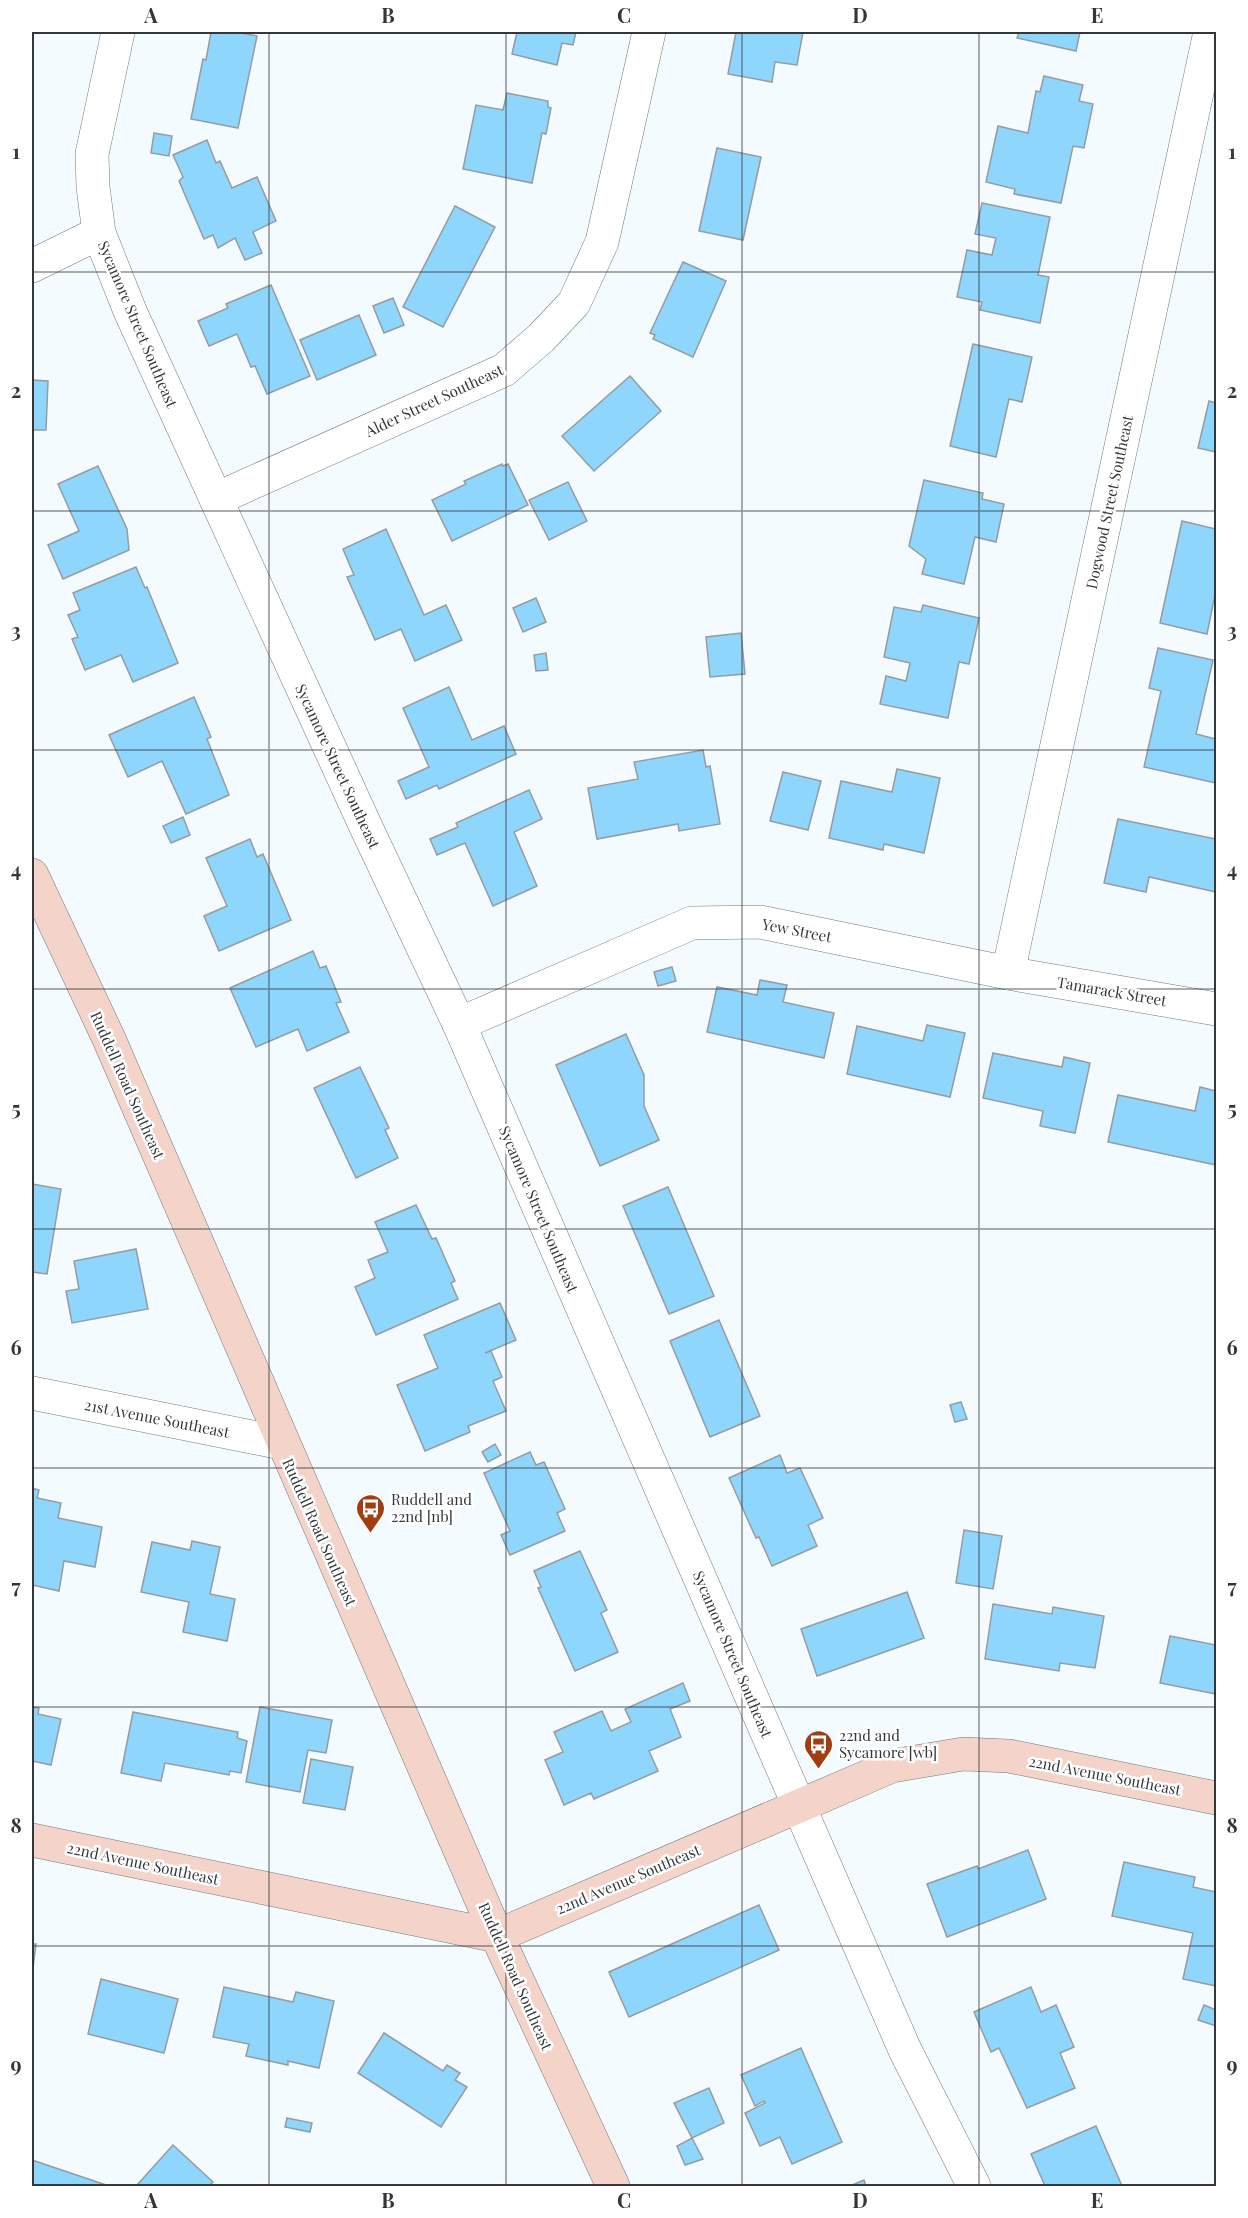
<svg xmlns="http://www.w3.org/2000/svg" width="1248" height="2218" font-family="'Playfair Display',serif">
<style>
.building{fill:#8fd6fd;stroke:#959ca1;stroke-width:1.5}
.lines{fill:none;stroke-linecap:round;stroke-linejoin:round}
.street-casing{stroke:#72797e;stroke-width:34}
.secondary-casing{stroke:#72797e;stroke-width:34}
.street{stroke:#fff;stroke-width:33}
.secondary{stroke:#f4d4c8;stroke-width:33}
.grid{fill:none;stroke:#343739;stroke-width:1.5;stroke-opacity:0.55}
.labels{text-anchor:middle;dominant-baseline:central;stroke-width:5;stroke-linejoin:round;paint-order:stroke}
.street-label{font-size:15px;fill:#343739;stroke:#fff}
.poi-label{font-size:15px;fill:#343739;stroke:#fff;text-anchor:start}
.neatline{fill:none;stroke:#343739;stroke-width:2}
.grid-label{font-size:20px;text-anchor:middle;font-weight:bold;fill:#343739}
</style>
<rect width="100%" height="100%" fill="#f4fbff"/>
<g class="building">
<polygon points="211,32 236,32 257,36 238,128 191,119 203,59 206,60"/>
<polygon points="517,32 576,32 573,45 562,43 557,65 512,54"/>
<polygon points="736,32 803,32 797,65 775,62 772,82 728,74"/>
<polygon points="1019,32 1080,32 1076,51 1017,38"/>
<polygon points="1044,76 1083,85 1079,101 1093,104 1084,148 1073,146 1061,203 1014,194 1015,189 986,182 998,126 1028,133 1036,91 1040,92"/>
<polygon points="507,93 548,101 548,107 551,108 546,134 542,133 532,183 463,169 476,105 503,110"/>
<polygon points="154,133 172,136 169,156 151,153"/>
<polygon points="207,140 216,163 220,161 232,188 257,177 276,221 253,232 262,253 245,260 235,238 218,248 213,235 204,239 179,181 183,177 173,155"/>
<polygon points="717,148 761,157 743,240 699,231"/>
<polygon points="982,203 1050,217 1038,275 1049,277 1040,323 980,310 982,302 957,297 967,250 992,255 996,238 975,234"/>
<polygon points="455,206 495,227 443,327 403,307"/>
<polygon points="683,262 726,281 693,357 653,339 655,335 650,333"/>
<polygon points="271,285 310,376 267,394 255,366 251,367 237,334 209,346 198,321 228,308 226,304"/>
<polygon points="393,298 404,325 384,333 373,306"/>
<polygon points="359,315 376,355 317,380 300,340"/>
<polygon points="973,344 1032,357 1022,402 1009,399 996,457 950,446"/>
<polygon points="630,376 661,411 594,471 562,436"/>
<polygon points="32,380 48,381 46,430 32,430"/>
<polygon points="1209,401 1216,403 1216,452 1198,448"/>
<polygon points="502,464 503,466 508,464 528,505 452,541 432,500 466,484 464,481"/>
<polygon points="98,466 127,529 129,550 63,579 48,545 79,531 58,484"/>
<polygon points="924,480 983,493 982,499 1004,504 996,542 975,537 964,584 922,574 926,559 909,546"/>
<polygon points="568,482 587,521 549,540 529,500"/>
<polygon points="1182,521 1216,529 1216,590 1207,634 1160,623"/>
<polygon points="386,529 424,615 446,605 462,640 415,661 401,629 375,640 347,577 354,575 343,549"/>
<polygon points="136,567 145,588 147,587 178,663 133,682 121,655 85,670 72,639 78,637 68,615 80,610 73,593"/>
<polygon points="536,598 546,622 523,632 513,608"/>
<polygon points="923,605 979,618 969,664 959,662 948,718 880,704 886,676 906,681 910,663 884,657 894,607 921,612"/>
<polygon points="741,633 745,674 710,677 706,637"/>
<polygon points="1158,648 1213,660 1196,734 1216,739 1216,783 1144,767 1161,691 1149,688"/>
<polygon points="546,653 548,670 536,671 534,655"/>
<polygon points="449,687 472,740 504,726 516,754 439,789 437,785 406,799 398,781 429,767 403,708"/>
<polygon points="194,697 211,737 207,739 229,795 186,814 162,761 128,777 109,735"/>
<polygon points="703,750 706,767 710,766 720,824 679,831 678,824 597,839 588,788 638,779 634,762"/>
<polygon points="897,769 940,778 924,853 884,844 883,850 829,838 841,781 892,792"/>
<polygon points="783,772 821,781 808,830 770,821"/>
<polygon points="529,790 542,819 514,832 537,886 493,906 465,843 437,855 430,839 458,827 456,823"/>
<polygon points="183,817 190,835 171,843 163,826"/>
<polygon points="1118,819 1216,839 1216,892 1149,877 1146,892 1104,883"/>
<polygon points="250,839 257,857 263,854 291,920 219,951 204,916 227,906 206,858"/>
<polygon points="313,951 320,968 326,966 341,1002 336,1003 349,1032 307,1051 298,1029 256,1047 230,988"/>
<polygon points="672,967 676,981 658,986 654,972"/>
<polygon points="760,980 787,985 783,1002 834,1013 824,1058 707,1032 717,987 757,995"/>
<polygon points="927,1025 965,1033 950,1097 847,1074 857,1026 923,1041"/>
<polygon points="626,1034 644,1075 644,1106 659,1140 600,1166 556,1065"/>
<polygon points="993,1053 1062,1067 1064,1057 1090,1063 1075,1133 1040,1126 1043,1111 983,1098"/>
<polygon points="360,1067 389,1128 385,1130 398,1158 356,1178 314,1088"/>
<polygon points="1200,1087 1216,1091 1216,1165 1108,1142 1118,1095 1195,1111"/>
<polygon points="32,1184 61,1189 47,1274 32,1272"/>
<polygon points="668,1187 714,1296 669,1314 623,1206"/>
<polygon points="416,1205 432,1239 436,1238 455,1281 451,1283 458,1299 376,1335 355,1287 375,1278 368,1260 388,1252 375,1222"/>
<polygon points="136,1249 148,1309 72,1323 66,1291 79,1289 74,1261"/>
<polygon points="500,1303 516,1340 485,1353 491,1351 502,1377 493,1381 506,1411 468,1426 470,1432 425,1451 397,1385 438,1368 424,1335"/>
<polygon points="719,1320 760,1416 710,1437 670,1341"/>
<polygon points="961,1402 967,1419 955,1422 950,1405"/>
<polygon points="495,1444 501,1455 488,1462 482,1452"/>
<polygon points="530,1452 536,1465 544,1462 565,1509 557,1513 565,1531 510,1555 501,1535 510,1531 484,1473"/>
<polygon points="780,1455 787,1473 800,1468 823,1518 808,1525 817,1546 772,1566 759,1537 756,1538 729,1478"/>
<polygon points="32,1488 39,1490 37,1498 61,1503 58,1518 102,1527 95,1567 64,1561 59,1591 32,1585"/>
<polygon points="964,1530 1002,1536 993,1589 956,1583"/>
<polygon points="192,1541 220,1547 210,1594 235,1599 227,1641 183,1632 189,1602 141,1592 152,1542 190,1550"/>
<polygon points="580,1551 607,1610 601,1613 618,1652 575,1671 538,1588 541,1587 534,1571"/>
<polygon points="907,1592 924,1638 817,1676 801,1629"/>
<polygon points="993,1604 1052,1614 1053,1607 1104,1616 1095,1668 1060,1663 1059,1671 985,1659"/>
<polygon points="1170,1636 1216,1645 1216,1694 1160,1683"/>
<polygon points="683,1683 690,1701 670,1709 681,1737 649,1751 658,1771 594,1799 591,1793 564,1805 545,1760 563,1752 554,1732 602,1711 611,1731 631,1722 625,1709"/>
<polygon points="32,1707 39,1708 38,1714 61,1719 51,1765 32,1761"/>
<polygon points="260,1707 332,1720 326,1753 308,1750 300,1792 246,1782"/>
<polygon points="133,1712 238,1732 237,1738 247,1741 241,1773 230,1771 229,1775 165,1763 161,1781 121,1773"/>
<polygon points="311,1759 353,1767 345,1810 303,1803"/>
<polygon points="1028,1850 1046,1899 947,1937 927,1884 977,1866 978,1869"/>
<polygon points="1124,1862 1195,1877 1193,1887 1216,1892 1216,1986 1183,1979 1193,1933 1112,1916"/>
<polygon points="759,1905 779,1950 629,2017 609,1972"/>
<polygon points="32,1944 36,1944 32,1976"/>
<polygon points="101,1979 178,1999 164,2053 88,2034"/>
<polygon points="224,1987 293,2002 296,1992 334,2001 319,2068 288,2061 288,2065 246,2056 249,2044 213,2037"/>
<polygon points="1031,1987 1041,2012 1056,2005 1074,2047 1060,2053 1075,2088 1027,2108 999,2048 991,2052 974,2012"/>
<polygon points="1204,2005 1216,2010 1216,2026 1198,2020"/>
<polygon points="384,2033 443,2071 447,2065 460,2073 455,2080 467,2087 441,2127 358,2073"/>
<polygon points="801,2048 842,2142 792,2164 780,2137 760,2146 745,2113 765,2103 764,2101 755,2106 741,2075"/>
<polygon points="709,2088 724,2123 692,2138 674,2103"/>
<polygon points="287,2118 312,2123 310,2132 285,2127"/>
<polygon points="1096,2126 1122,2186 1045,2186 1031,2154"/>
<polygon points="692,2138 703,2159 685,2165 677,2146"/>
<polygon points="173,2145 213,2182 209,2186 139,2186 137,2185"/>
<polygon points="32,2160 109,2186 32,2186"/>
<polygon points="864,2180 866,2186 850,2186"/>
</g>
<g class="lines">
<defs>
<g id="street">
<polyline points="118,32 92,154 93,187 99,233 130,311 366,827 459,1024 905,2050 974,2186"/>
<polyline points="32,266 99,233"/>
<polyline points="216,499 504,370 541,338 574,303 602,242 649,32"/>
<polyline points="1008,973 1210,32"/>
<polyline points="459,1024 692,923 760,922 1008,973 1216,1009"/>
<polyline points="32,1393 282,1443"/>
</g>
<g id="secondary">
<polyline points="32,875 109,1039 497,1936 613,2186"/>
<polyline points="32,1840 497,1936 892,1766 963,1754 1009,1756 1216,1798"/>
</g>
</defs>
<use href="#street" class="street-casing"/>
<use href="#secondary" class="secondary-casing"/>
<use href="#street" class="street"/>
<use href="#secondary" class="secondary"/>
</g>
<path class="grid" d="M269,32V2186M506,32V2186M742,32V2186M979,32V2186M32,272H1216M32,511H1216M32,750H1216M32,989H1216M32,1229H1216M32,1468H1216M32,1707H1216M32,1946H1216"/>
<defs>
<symbol id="bus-pin" viewBox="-11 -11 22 30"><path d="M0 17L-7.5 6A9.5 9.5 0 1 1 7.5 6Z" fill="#a23d11" stroke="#fff"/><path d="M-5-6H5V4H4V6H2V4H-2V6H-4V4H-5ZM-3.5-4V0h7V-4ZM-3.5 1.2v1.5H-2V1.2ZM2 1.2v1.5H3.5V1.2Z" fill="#fff"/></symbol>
</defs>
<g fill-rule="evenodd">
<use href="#bus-pin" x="354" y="1492" width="33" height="45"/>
<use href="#bus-pin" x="802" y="1728" width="33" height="45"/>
</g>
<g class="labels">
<g class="street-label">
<text transform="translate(138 324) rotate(67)">Sycamore Street Southeast</text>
<text transform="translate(434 400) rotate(-25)">Alder Street Southeast</text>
<text transform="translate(1109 502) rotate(-78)">Dogwood Street Southeast</text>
<text transform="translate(338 766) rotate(65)">Sycamore Street Southeast</text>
<text transform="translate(797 930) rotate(11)">Yew Street</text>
<text transform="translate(1112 991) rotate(10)">Tamarack Street</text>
<text transform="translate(128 1085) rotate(66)">Ruddell Road Southeast</text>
<text transform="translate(539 1209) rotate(67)">Sycamore Street Southeast</text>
<text transform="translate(157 1418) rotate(11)">21st Avenue Southeast</text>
<text transform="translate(320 1532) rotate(66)">Ruddell Road Southeast</text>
<text transform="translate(733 1654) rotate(67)">Sycamore Street Southeast</text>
<text transform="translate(1105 1775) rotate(11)">22nd Avenue Southeast</text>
<text transform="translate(143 1863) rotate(12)">22nd Avenue Southeast</text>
<text transform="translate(628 1879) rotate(-23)">22nd Avenue Southeast</text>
<text transform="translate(516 1976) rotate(66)">Ruddell Road Southeast</text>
</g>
<g class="poi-label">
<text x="391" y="1499">Ruddell and<tspan x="391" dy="17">22nd [nb]</tspan></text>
<text x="839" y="1735">22nd and<tspan x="839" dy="17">Sycamore [wb]</tspan></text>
</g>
</g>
<rect width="1248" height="2218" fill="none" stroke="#ffffff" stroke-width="66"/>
<rect x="33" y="33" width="1182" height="2152" class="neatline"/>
<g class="grid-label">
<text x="151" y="23">A</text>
<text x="388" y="23">B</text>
<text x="624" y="23">C</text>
<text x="860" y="23">D</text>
<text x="1097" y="23">E</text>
<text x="16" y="159">1</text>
<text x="1232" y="159">1</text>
<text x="16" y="398">2</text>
<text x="1232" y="398">2</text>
<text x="16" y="638">3</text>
<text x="1232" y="638">3</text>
<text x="16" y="877">4</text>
<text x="1232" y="877">4</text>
<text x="16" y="1116">5</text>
<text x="1232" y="1116">5</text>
<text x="16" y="1355">6</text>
<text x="1232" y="1355">6</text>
<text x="16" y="1594">7</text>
<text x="1232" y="1594">7</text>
<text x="16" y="1833">8</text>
<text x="1232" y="1833">8</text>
<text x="16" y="2072">9</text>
<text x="1232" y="2072">9</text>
<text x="151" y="2208">A</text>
<text x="388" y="2208">B</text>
<text x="624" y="2208">C</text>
<text x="860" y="2208">D</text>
<text x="1097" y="2208">E</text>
</g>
</svg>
